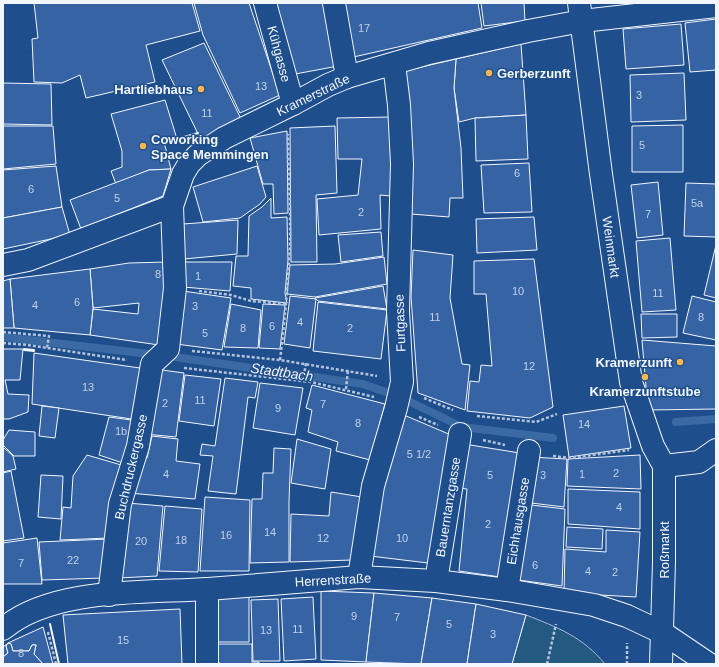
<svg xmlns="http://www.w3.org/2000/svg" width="719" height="667" font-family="Arial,sans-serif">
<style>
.green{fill:#245a82;stroke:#a8bbd7}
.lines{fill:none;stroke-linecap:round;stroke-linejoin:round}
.stream{stroke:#3b69a3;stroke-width:8}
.building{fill:#3563a3;stroke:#f2f6ff}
.minor-casing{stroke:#f2f6ff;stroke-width:24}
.path{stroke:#b3c4dc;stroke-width:2.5;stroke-dasharray:3 2;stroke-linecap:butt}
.minor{stroke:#1f4e8c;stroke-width:22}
.wall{stroke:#f2f6ff;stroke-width:2}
.poi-dot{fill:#ffb74d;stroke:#1f4e8c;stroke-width:1.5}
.labels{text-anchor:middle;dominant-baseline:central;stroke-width:3;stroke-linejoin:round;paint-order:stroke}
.number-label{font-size:11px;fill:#c3d1e8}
.street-label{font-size:13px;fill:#f2f6ff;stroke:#1f4e8c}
.poi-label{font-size:13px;font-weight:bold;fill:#f2f6ff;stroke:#1f4e8c;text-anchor:start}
.water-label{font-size:14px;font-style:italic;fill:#f2f6ff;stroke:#1f4e8c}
</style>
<rect width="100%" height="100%" fill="#1f4e8c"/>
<path class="green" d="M526,615C557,627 583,637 605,664H512Z"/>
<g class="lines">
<g class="stream">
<polyline points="3,337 175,357 363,384 400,397 462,427 553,438"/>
<polyline points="676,422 716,419"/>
</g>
</g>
<g class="building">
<polygon points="34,3 192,3 200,31 146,45 155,82 86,98 80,75 62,83 34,82 32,39 38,38"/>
<polygon points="194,3 249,3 280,95 240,113 203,35"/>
<polygon points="277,3 326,3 338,66 290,75"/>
<polygon points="339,3 478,3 482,28 349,58"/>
<polygon points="481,3 524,3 525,21 484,26"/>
<polygon points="716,19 716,70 690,72 685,23"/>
<polygon points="681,24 684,65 626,69 623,29"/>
<polygon points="204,43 241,119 202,142 162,60"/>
<polygon points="521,44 526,115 475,118 459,122 454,88 456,59"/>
<polygon points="456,59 454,88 461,148 463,198 450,198 449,217 411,214 404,71"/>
<polygon points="684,73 686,120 631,122 630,75"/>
<polygon points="3,83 51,84 52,125 3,124"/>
<polygon points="165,100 177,139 164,142 171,169 149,170 116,184 111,171 122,167 122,151 111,114"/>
<polygon points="526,115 528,159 476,161 475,118"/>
<polygon points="391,117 391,196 380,195 381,229 319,235 317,199 358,195 362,159 338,159 337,118"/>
<polygon points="683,125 683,172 632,172 632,126"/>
<polygon points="3,126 53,126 56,164 3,169"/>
<polygon points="335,126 337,193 316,195 317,262 291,262 290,128"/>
<polygon points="287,131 288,213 274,214 273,184 263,184 250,138"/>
<polygon points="529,163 532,212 484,213 481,165"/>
<polygon points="56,166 62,207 3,218 3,170"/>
<polygon points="257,166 266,197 260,204 240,218 203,222 193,187"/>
<polygon points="171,169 163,196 81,229 70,200 149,170"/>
<polygon points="658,182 663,235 637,238 631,185"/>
<polygon points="686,183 716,184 716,237 684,236"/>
<polygon points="271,198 271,218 287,217 288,260 285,293 287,303 251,299 251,288 233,286 236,256 248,256 249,216 262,207"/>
<polygon points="62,207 70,235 3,249 3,218"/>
<polygon points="534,217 537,250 477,253 476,219"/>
<polygon points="238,220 237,254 184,259 183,224"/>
<polygon points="381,232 383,256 341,262 338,235"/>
<polygon points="670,238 676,310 642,312 636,241"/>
<polygon points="716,245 716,298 704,295"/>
<polygon points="413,250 453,255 450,298 462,364 470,365 465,410 418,393 411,297"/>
<polygon points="384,257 387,284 315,297 287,294 290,265 335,264"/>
<polygon points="534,259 553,407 530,418 467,411 470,381 479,382 481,365 492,366 486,294 474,294 474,261"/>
<polygon points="166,262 159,345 90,335 93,309 138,314 139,303 93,308 90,269 129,263"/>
<polygon points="183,262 232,262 230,291 183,287"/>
<polygon points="90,269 93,308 90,335 14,328 10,279"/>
<polygon points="10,279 14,328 3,328 3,281"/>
<polygon points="383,286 387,309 318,301 315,298"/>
<polygon points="183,291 231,298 222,350 176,344"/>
<polygon points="290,296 316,299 310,348 284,344"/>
<polygon points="692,296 716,302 716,340 683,333"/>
<polygon points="318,302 387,310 381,359 313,351"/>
<polygon points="231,304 261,310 258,348 224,347"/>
<polygon points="263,304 285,305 280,349 259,348"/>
<polygon points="641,314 677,314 677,337 642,338"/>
<polygon points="642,340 716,346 716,409 648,410"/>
<polygon points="3,349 23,349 20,380 5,380 8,394 29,395 28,412 9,419 3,419"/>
<polygon points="34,353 147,369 138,420 32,404"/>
<polygon points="155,369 184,373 176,437 145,434"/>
<polygon points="185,375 221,379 214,426 179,421"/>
<polygon points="225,378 258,382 255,398 248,397 236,494 208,491 213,456 200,455 202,444 215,446"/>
<polygon points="260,383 303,388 295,435 253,428"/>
<polygon points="312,385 385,404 370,460 336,451 338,442 308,432 312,410 306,408"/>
<polygon points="42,406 59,408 55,438 39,436"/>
<polygon points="624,406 631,448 569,457 563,415"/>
<polygon points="404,415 451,435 428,563 370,556 384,479"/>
<polygon points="109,417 139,421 129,465 99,455"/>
<polygon points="9,430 35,432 35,456 14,456 3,445 3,440"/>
<polygon points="152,436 178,439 176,461 200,464 195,499 129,493 138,457 147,458"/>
<polygon points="297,439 331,449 325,489 291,483"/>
<polygon points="464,444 526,454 507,578 459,571 467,489 458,488"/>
<polygon points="3,447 13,456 16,469 3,472"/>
<polygon points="274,448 291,449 289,501 289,562 250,563 252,499 262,499 263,473 273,473"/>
<polygon points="87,455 128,467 113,489 109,538 60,540 63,507 71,508 73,476"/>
<polygon points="640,455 641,489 567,486 568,459"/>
<polygon points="530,457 567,459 564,507 523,502"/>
<polygon points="11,471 24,538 3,541 3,473"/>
<polygon points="41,475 63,476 61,519 38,517"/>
<polygon points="568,489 640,492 640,529 568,524"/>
<polygon points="331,492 362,497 352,560 290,562 291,514 329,516"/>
<polygon points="205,497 250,500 249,571 200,571"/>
<polygon points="127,503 163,506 157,576 118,578"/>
<polygon points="523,504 565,509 562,586 511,579"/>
<polygon points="165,506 202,509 198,572 159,571"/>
<polygon points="567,527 603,529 602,549 566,547"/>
<polygon points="606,530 640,532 636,597 564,593 565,549 606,552"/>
<polygon points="37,538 42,584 3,584 3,543"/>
<polygon points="108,539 104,578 42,580 39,542"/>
<polygon points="321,591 374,593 366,662 321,660"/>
<polygon points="374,593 432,598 421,664 366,662"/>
<polygon points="249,596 249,642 218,642 217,597"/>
<polygon points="313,597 316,659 284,661 281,599"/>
<polygon points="432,598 476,604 467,664 421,664"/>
<polygon points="278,599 280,661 253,661 251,600"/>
<polygon points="476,604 526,615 512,664 467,664"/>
<polygon points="180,609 182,664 68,664 63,615"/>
<polygon points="43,627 53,664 43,664 34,654 36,645 32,645 29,651 13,651 11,644 8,643 6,646 8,653 3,657 3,647 8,643"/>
<polygon points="8,643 11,644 13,651 29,651 32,645 36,645 34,654 43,664 3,664 3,657 8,653 6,646"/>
<polygon points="218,644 252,644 252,662 259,662 259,664 221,664 217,661"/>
</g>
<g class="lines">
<defs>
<g id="minor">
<polyline points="265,3 293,104"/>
<polyline points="334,3 347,77"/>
<polyline points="579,3 601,174 631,382 653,446 664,466 664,562 661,664"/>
<polyline points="3,265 28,260 172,206 183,174 189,164 198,155 224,138 293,104 328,85 347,77 429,53 528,31 582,21 716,6"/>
<polyline points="664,466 699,462 716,450"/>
<polyline points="359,577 373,486 396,408 402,382 398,311 402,164 399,105 394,64"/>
<polyline points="436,581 460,434"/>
<polyline points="507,590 529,451"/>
<polyline points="109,595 120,504 138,446 152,364 168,349 175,288 172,206"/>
<path d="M3,629C52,587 146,593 208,589C258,585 309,581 359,577L436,581L507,590L594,605L627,616L663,633L709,664"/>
<polyline points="207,664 207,589"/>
</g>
</defs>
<use href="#minor" class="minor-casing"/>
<g class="path">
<polyline points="199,291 231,295 251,301 287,304"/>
<polyline points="3,332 49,336 47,348"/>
<polyline points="3,343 28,345 127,360"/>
<polyline points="192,351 280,360 377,376"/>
<path d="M280,360C284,327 287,295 289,263C292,220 288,177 288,134"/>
<polyline points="184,368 311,382 374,397"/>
<polyline points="303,381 306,363"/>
<polyline points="346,389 348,370"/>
<polyline points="424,398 453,410"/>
<polyline points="477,416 536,422 557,414"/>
<polyline points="419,417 438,425"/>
<polyline points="483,440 505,445"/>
<polyline points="553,456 571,458 629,450"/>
<polyline points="48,632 56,664"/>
<polyline points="547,664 556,624"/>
<polyline points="627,664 627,643"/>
</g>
<use href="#minor" class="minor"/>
<g class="wall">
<polyline points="177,139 198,133"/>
<polygon points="24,350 24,349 34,350 34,351"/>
<polyline points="50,624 59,664"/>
</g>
</g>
<g class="poi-dot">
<circle cx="489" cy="73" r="4"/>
<circle cx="201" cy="89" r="4"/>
<circle cx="143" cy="146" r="4"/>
<circle cx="680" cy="362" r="4"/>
<circle cx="645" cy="377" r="4"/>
</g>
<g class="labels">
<g class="number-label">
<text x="364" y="28">17</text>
<text x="261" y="86">13</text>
<text x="639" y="95">3</text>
<text x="207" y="113">11</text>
<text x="642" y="145">5</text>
<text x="517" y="173">6</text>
<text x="31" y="189">6</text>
<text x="117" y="198">5</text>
<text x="697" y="203">5a</text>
<text x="361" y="212">2</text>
<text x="648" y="214">7</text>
<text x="158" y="274">8</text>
<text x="198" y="276">1</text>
<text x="518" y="291">10</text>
<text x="658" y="293">11</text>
<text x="77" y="302">6</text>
<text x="35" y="305">4</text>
<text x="195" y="306">3</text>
<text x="435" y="317">11</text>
<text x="701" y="317">8</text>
<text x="300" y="322">4</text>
<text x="272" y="326">6</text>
<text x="243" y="328">8</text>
<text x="350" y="328">2</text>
<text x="205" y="333">5</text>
<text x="529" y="366">12</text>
<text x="88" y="387">13</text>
<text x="200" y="400">11</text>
<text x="165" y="403">2</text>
<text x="323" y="404">7</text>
<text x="278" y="408">9</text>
<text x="358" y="423">8</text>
<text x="584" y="424">14</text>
<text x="121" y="431">1b</text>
<text x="419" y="454">5 1/2</text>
<text x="616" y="473">2</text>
<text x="166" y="474">4</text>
<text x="582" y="474">1</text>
<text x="490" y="475">5</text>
<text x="543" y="475">3</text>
<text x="619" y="507">4</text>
<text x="488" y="524">2</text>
<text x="270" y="532">14</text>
<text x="226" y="535">16</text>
<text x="323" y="538">12</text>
<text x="402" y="538">10</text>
<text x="181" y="540">18</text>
<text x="141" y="541">20</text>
<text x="73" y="560">22</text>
<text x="21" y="563">7</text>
<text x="535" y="565">6</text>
<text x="588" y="571">4</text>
<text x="615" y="572">2</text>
<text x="354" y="616">9</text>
<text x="397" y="617">7</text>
<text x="449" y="624">5</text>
<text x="298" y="629">11</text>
<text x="266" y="630">13</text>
<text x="493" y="634">3</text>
<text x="123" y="640">15</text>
<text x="21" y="653">8</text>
</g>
<g class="street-label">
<text transform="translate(279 54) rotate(75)">Kühgasse</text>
<text transform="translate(313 95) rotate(-26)">Kramerstraße</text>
<text transform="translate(611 247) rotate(82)">Weinmarkt</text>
<text transform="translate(400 323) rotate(-92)">Furtgasse</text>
<text transform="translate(131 467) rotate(-77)">Buchdruckergasse</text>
<text transform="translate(448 507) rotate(-81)">Bauerntanzgasse</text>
<text transform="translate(518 521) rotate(-81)">Eichhausgasse</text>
<text transform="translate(664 550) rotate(-90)">Roßmarkt</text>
<text transform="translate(333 580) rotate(-3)">Herrenstraße</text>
</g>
<g class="poi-label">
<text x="497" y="73">Gerberzunft</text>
<text x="193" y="89" text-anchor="end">Hartliebhaus</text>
<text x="151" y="139">Coworking<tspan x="151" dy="15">Space Memmingen</tspan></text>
<text x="672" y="362" text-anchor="end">Kramerzunft</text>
<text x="645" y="391" text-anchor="middle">Kramerzunftstube</text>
</g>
<g class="water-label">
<text transform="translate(282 372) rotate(8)">Stadtbach</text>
</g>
</g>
<rect width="719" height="667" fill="none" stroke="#f2f6ff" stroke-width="8"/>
</svg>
